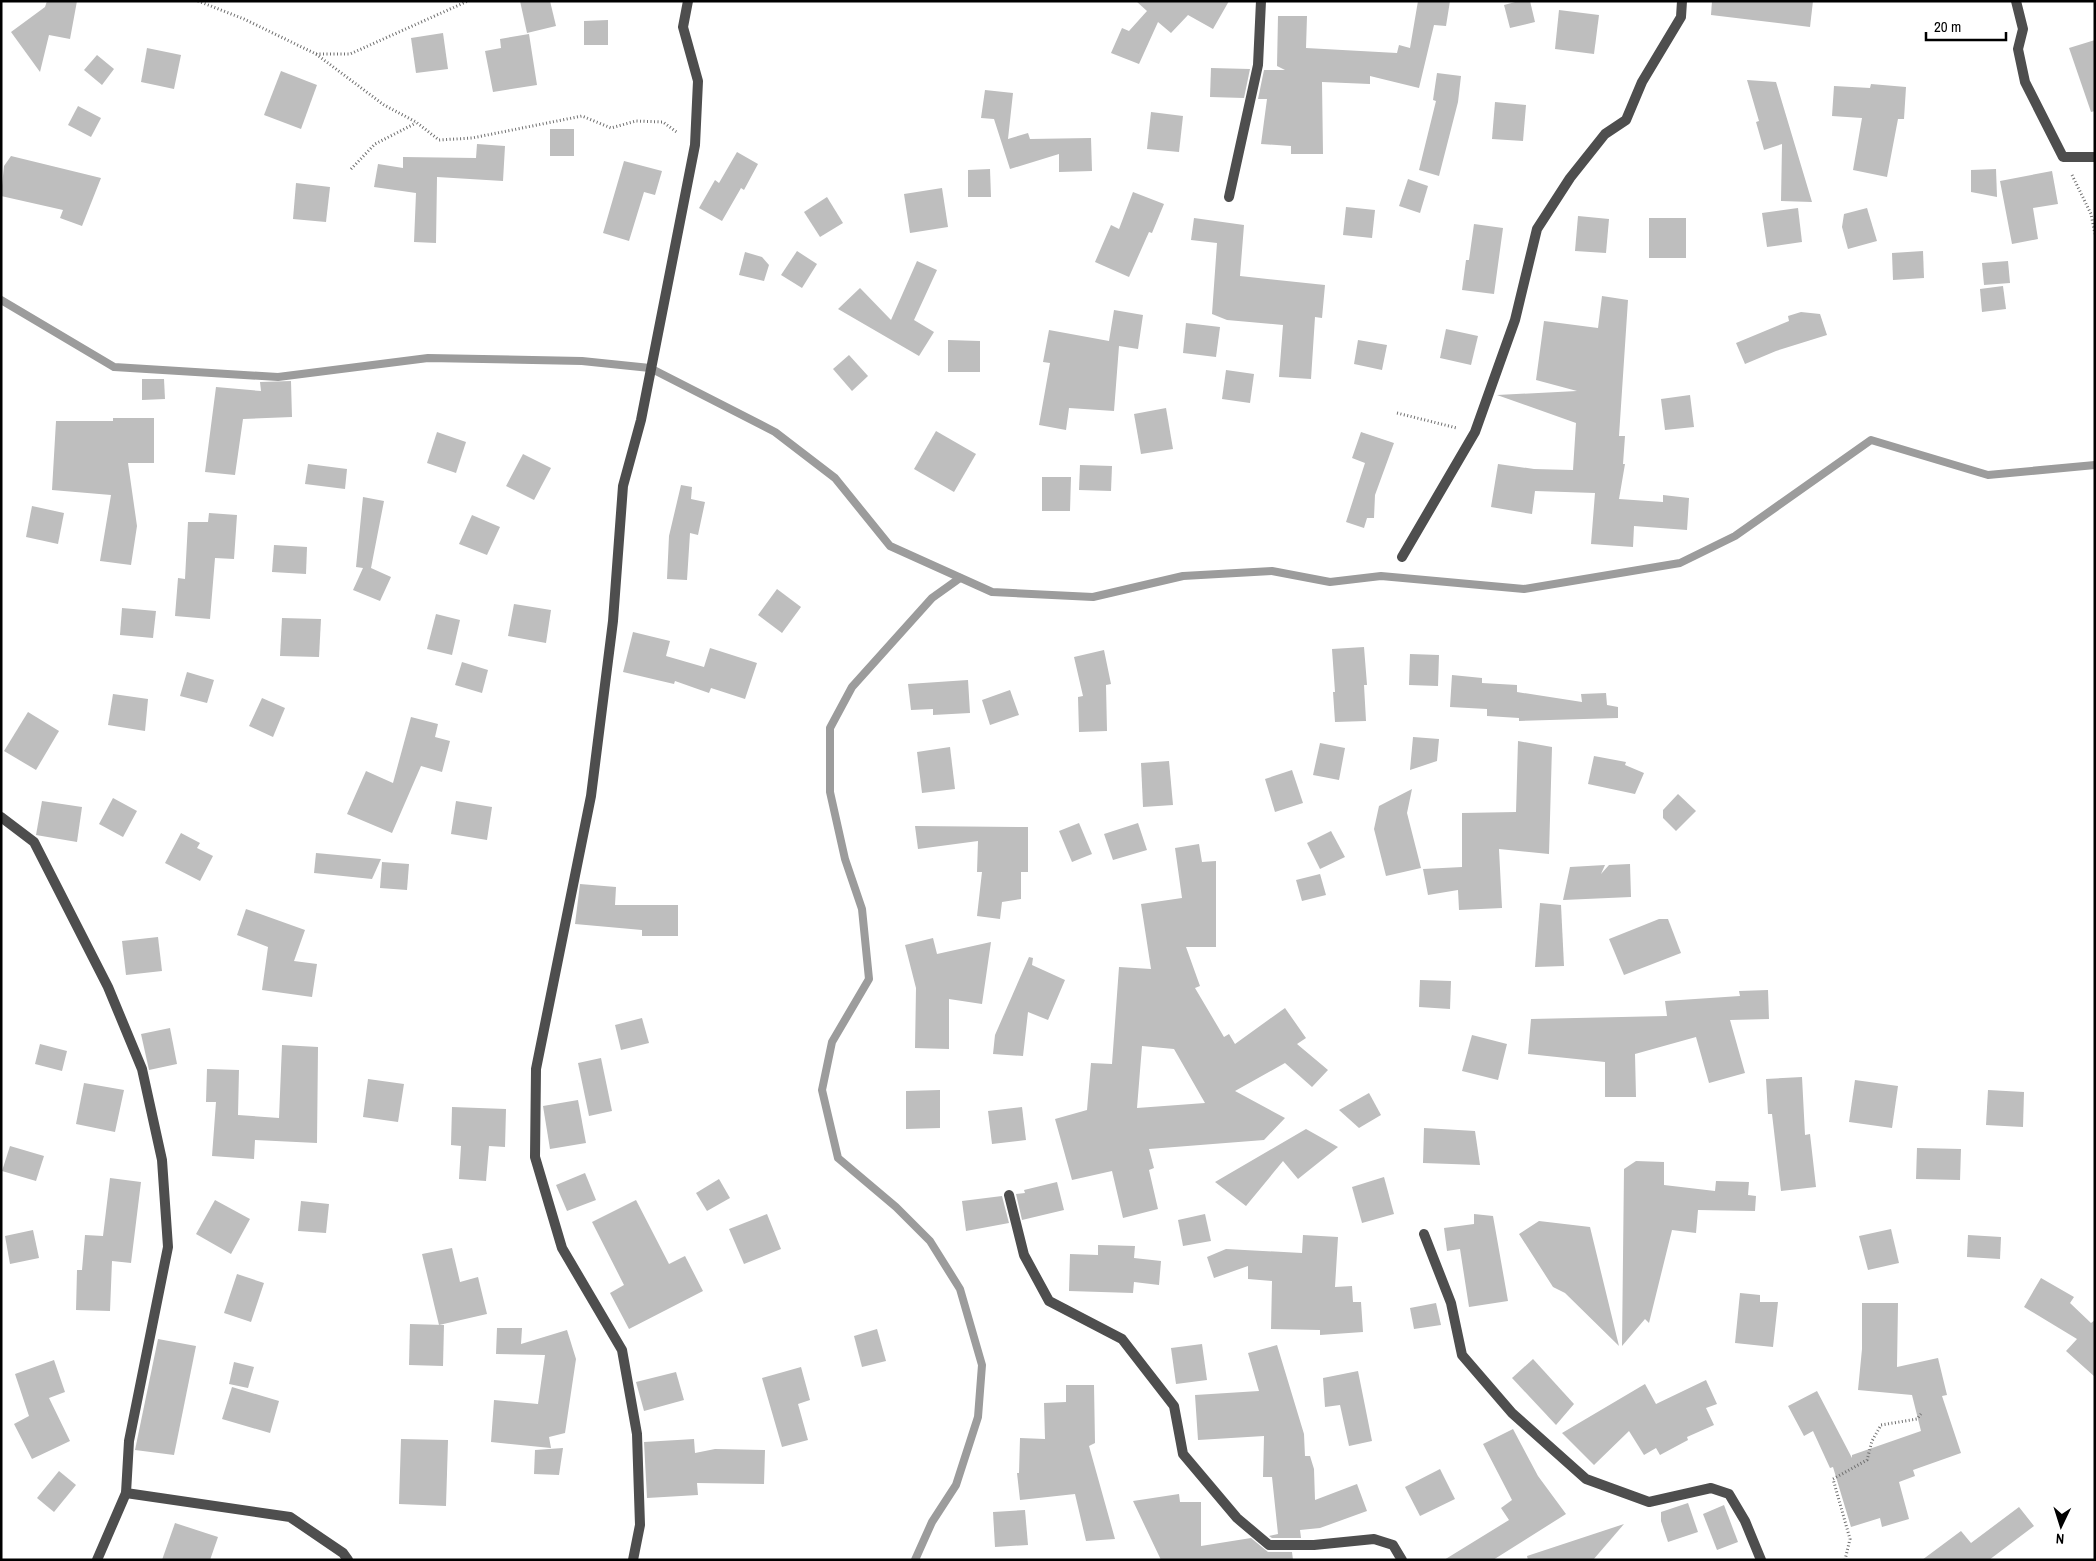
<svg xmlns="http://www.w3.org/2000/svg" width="2096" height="1561" font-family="'Archivo Narrow',sans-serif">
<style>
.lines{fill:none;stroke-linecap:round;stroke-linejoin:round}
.stream{stroke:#9c9c9c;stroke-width:8}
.building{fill:#bebebe;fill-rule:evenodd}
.path{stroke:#707070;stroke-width:3;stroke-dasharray:1 2.5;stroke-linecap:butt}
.street{stroke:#4e4e4e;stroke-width:10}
</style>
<rect width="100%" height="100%" fill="#fff"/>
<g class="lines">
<g class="stream">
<polyline points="1,300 114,367 278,377 428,358 582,361 650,368 775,432 835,478 890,546 992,592 1093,597 1183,576 1272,571 1330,582 1381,576 1524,589 1680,563 1735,536 1871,440 1988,475 2095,465"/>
<polyline points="915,1560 932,1522 956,1485 978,1417 982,1365 960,1289 930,1241 896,1207 838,1158 822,1090 832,1042 869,979 862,909 845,859 830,792 830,728 852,687 932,598 960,578"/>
</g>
</g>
<g class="building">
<polygon points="47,1 77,1 70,39 49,35 40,72 11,32 45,7"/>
<polygon points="520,1 550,1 556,26 527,33"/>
<polygon points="1136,1 1229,1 1213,29 1188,15 1171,33 1158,22 1139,64 1111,53 1122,28 1129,31 1147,11"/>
<polygon points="1418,1 1450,1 1446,26 1434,25 1419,88 1370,76 1370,84 1322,82 1323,154 1291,154 1291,146 1261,144 1267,99 1258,99 1264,70 1285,70 1277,66 1278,16 1307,16 1306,48 1397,53 1399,45 1410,48"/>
<polygon points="1519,1 1530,1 1535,22 1510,28 1504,5"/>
<polygon points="1712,1 1813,1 1810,27 1711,15"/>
<polygon points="1559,10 1599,15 1594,54 1555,49"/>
<polygon points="608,20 608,45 584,45 584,21"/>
<polygon points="443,33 448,69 416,73 411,38"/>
<polygon points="529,34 537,85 493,92 485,51 501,48 500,39"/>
<polygon points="2095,40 2095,111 2091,112 2069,48"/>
<polygon points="147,48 181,55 174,89 141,82"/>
<polygon points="97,55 114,69 102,85 84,70"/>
<polygon points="1211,68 1250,69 1244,98 1210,97"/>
<polygon points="281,71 317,85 301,129 264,115"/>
<polygon points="1437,73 1461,76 1458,102 1439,176 1419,170 1436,101 1433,100"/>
<polygon points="1747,80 1776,82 1812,202 1781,201 1782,144 1764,150 1756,122 1759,121"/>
<polygon points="1871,84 1906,87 1904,119 1898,119 1887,177 1853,170 1862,118 1832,116 1834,86 1870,88"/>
<polygon points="985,90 1013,93 1008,139 1028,133 1030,139 1091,138 1092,171 1059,172 1059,154 1010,169 994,119 981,118"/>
<polygon points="1495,102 1526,105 1523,141 1492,139"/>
<polygon points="78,106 101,118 91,137 68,125"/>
<polygon points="1151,112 1183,116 1179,152 1147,149"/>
<rect x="550" y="129" width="24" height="27"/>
<polygon points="477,144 505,146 503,181 437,177 436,243 414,242 416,193 374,187 378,164 403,168 403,157 476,158"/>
<polygon points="737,152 758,164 744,190 741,188 722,221 699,208 715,180 719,183"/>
<polygon points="11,156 101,178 82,226 60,218 63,210 1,196 4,166"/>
<polygon points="624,161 662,171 655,195 644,192 629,241 603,233"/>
<polygon points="990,169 991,197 968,197 968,170"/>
<polygon points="1996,169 1997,197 1971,192 1971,170"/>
<polygon points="2052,171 2058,204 2033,208 2038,239 2012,244 2000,181"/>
<polygon points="1408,179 1428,186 1420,213 1399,206"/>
<polygon points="296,183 330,187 326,222 293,219"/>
<polygon points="942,188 948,227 910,233 904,194"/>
<polygon points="1133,192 1164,204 1152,233 1149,232 1129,277 1095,262 1111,225 1119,229"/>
<polygon points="827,197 843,223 820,237 804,212"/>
<polygon points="1346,207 1375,210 1372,238 1343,235"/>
<polygon points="1798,208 1802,242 1767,247 1762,213"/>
<polygon points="1867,208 1877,241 1848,249 1842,227 1844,214"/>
<polygon points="1578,216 1609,219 1606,253 1575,251"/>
<polygon points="1194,218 1244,225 1240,276 1325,285 1322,318 1315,317 1311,379 1279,377 1283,325 1227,320 1212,314 1217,243 1191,240"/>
<rect x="1649" y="218" width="37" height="40"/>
<polygon points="1474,224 1503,228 1494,294 1462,290 1466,260 1469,260"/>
<polygon points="797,251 817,264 802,288 781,275"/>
<polygon points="1923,251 1924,278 1893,280 1892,253"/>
<polygon points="745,252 762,257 769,265 764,281 739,275"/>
<polygon points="917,261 937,270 914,320 934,332 919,356 838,309 860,288 891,320"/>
<polygon points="2008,261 2010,283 1984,285 1982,263"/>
<polygon points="2003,286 2006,309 1982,312 1980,289"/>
<polygon points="1602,296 1628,300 1619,436 1625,436 1623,464 1625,464 1619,499 1663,502 1663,495 1689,498 1687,530 1634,526 1633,547 1591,544 1595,493 1535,491 1532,514 1491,507 1498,464 1534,469 1573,470 1576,423 1497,395 1577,391 1536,380 1544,321 1598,328"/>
<polygon points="1114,310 1143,315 1138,349 1119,346 1114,411 1069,408 1066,430 1039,425 1050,363 1043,362 1049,330 1109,341"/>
<polygon points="1801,312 1820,314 1827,335 1776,351 1745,364 1736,343 1789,321 1788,316"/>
<polygon points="1186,323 1220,327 1216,357 1183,353"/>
<polygon points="1446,329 1478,336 1471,365 1440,358"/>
<polygon points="948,340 980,341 980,372 948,372"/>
<polygon points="1358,340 1387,345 1382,370 1354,364"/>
<polygon points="849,355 868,376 852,391 833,369"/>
<polygon points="1226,370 1254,374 1250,403 1222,399"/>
<polygon points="142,379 164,379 165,399 142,400"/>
<polygon points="291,381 292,417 243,419 235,475 205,472 216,387 261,391 260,382"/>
<polygon points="1690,395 1694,427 1665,430 1661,399"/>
<polygon points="1166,408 1173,449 1141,454 1134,414"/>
<polygon points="113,418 154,418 154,463 128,463 137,526 131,565 100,561 111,495 52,490 56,421 113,421"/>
<polygon points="936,431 976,454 954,492 914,469"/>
<polygon points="437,432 466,442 456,473 427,463"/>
<polygon points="1361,432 1394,443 1375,495 1374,518 1367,518 1364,528 1346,522 1365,463 1352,458"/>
<polygon points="523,454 551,468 534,500 506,486"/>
<polygon points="308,464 347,469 345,489 305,484"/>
<polygon points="1080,465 1112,466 1111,491 1079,490"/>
<polygon points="1042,477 1071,477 1070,511 1042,511"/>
<polygon points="681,485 692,487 691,499 705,502 698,535 690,533 687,580 667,579 669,536"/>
<polygon points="363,497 384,501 371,568 391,577 380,601 353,590 363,568 356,567"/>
<polygon points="32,506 64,513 58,544 26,537"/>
<polygon points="209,513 237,515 234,559 215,558 210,619 175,616 178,578 185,579 188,522 208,522"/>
<polygon points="472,515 500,527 487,555 459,544"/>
<polygon points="274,545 307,547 306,574 272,572"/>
<polygon points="777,589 801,607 782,633 758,615"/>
<polygon points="514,604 551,610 546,643 508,636"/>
<polygon points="122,608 156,611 153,638 120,635"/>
<polygon points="436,614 460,620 452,655 427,649"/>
<polygon points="282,618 321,619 319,657 280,656"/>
<polygon points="633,632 670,641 666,656 704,667 710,648 757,663 745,699 711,688 709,693 675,681 674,684 623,672"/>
<polygon points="1364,647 1367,685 1364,685 1366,721 1335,722 1333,692 1335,692 1332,649"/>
<polygon points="1104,650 1111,684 1106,685 1107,731 1079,732 1078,697 1083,696 1074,657"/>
<polygon points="1410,654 1439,655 1438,686 1409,685"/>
<polygon points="462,662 488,670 482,693 455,685"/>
<polygon points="187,672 214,680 207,703 180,696"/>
<polygon points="1452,675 1482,678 1482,683 1517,685 1517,692 1582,702 1581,694 1606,693 1607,705 1618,707 1618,718 1519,721 1519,718 1487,716 1487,709 1450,707"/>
<polygon points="968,680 970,713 933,715 933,709 911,710 908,684"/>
<polygon points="1010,690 1019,715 990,725 982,700"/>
<polygon points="113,694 148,699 145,731 108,725"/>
<polygon points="262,698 285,708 273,737 249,726"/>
<polygon points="28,712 59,731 36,770 4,751"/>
<polygon points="411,717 438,724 435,737 450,741 442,772 421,766 392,833 347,814 366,771 393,783"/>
<polygon points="1413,737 1439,739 1437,761 1410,770"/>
<polygon points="1518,741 1552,747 1549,854 1499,849 1502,908 1459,910 1458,890 1428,895 1423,869 1462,867 1462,813 1516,812"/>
<polygon points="1320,743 1345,748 1339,780 1313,775"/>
<polygon points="950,747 955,789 922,793 917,752"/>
<polygon points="1594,756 1626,762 1625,765 1644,773 1635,794 1588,784"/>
<polygon points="1169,761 1173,805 1143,807 1141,763"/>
<polygon points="1292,770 1303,803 1275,812 1265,779"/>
<polygon points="1412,789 1407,813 1421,868 1386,876 1374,829 1379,806"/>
<polygon points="1678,794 1696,811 1676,831 1663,818 1663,810"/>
<polygon points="113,798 137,811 123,837 99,824"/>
<polygon points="42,801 82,807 77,842 36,835"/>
<polygon points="456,801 492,807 487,840 451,834"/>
<polygon points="1079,823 1092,854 1072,862 1059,831"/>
<polygon points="1138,823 1147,850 1113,860 1104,834"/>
<polygon points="915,826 1028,827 1028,872 1021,872 1021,899 1002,902 1000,919 977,916 982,872 977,872 978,841 918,849"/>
<polygon points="1331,831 1345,857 1320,869 1307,843"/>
<polygon points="181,833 200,843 197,848 213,856 200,881 165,863"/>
<path d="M1199,844L1202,862L1216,861V947H1186L1200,986L1195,988L1224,1037L1229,1034L1235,1044L1285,1008L1306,1038L1297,1044L1328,1070L1312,1087L1285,1063L1235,1091L1285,1118L1264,1140L1149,1149L1154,1168L1149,1170L1158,1209L1123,1218L1112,1171L1072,1180L1055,1119L1087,1110L1091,1063L1112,1064L1119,967L1151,969L1141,904L1182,898L1175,848ZM1142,1046L1174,1049L1205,1103L1137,1108Z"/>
<polygon points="316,853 381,859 372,879 314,873"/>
<polygon points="382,862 409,864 407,890 380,888"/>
<polygon points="1630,864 1631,897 1563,900 1570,867 1605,865 1601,874 1609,865"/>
<polygon points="1320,874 1326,895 1302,901 1296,880"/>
<polygon points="580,884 616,887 615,905 678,905 678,936 642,936 642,930 575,924"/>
<polygon points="1540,903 1561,905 1564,966 1535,967"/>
<polygon points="246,909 305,930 294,961 317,964 312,997 262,990 268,947 237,935"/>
<polygon points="1659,919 1668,919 1681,953 1624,975 1609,939"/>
<polygon points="158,937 162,971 126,975 122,941"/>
<polygon points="933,938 937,954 991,942 982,1004 949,999 949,1049 915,1048 916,988 905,945"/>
<polygon points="1029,957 1033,958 1032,965 1065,980 1048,1020 1028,1012 1023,1056 993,1054 995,1035"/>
<polygon points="1420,980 1451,981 1450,1009 1419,1007"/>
<polygon points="1768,990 1769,1019 1730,1020 1745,1073 1709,1083 1696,1037 1635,1054 1636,1097 1605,1097 1605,1062 1528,1054 1531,1019 1667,1016 1665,1001 1740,996 1739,991"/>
<polygon points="642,1018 649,1043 621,1050 615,1025"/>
<polygon points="170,1028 177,1064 149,1070 141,1034"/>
<polygon points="1472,1035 1507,1044 1498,1080 1462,1071"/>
<polygon points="40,1044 67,1051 62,1071 35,1064"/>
<polygon points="282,1045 318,1047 317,1143 255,1140 254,1159 212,1156 216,1102 206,1102 207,1069 239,1070 238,1115 279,1118"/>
<polygon points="601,1058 612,1111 589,1116 578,1063"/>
<polygon points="1802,1077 1805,1135 1810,1134 1816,1187 1781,1191 1772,1114 1768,1114 1766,1079"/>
<polygon points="368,1079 404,1084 398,1122 363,1117"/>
<polygon points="1855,1080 1898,1086 1892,1128 1849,1122"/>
<polygon points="84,1083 124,1090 115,1132 76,1124"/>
<polygon points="940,1090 940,1128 906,1129 906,1091"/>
<polygon points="1988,1090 2024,1092 2023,1127 1986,1125"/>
<polygon points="1369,1093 1381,1115 1359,1128 1339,1110"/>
<polygon points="578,1100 586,1143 550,1149 543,1106"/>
<polygon points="452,1107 506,1109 505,1147 489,1146 486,1181 459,1179 461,1146 451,1145"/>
<polygon points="1022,1107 1026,1140 992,1144 988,1111"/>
<polygon points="1424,1128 1475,1131 1480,1165 1423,1163"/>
<polygon points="1306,1129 1338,1147 1298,1179 1283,1161 1246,1206 1215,1182"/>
<polygon points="10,1146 44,1156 36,1181 2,1171"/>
<polygon points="1917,1148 1961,1149 1960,1180 1916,1179"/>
<polygon points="1636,1161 1664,1162 1664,1185 1715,1191 1716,1181 1749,1182 1748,1195 1756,1196 1755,1211 1698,1210 1696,1233 1672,1230 1649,1323 1645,1319 1622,1346 1624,1169"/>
<polygon points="585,1173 596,1200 567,1211 556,1185"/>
<polygon points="1384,1177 1394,1214 1362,1223 1352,1187"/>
<polygon points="110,1178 141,1182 131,1263 112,1261 110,1311 76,1310 77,1270 82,1270 85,1235 103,1236"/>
<polygon points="719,1179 730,1198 707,1211 696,1193"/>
<polygon points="1057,1182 1064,1210 1022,1220 1016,1194 1025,1193 1024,1190"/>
<polygon points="1002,1196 1009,1223 966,1231 962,1201"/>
<polygon points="215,1200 250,1219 231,1254 196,1234"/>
<polygon points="636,1200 669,1264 685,1256 703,1291 629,1329 610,1293 624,1285 592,1222"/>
<polygon points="301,1201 329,1204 326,1233 298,1231"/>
<polygon points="767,1214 781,1249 744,1264 729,1229"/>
<polygon points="1205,1214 1211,1241 1183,1246 1178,1220"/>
<polygon points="1474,1214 1493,1216 1508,1301 1469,1307 1460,1249 1447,1251 1444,1228 1474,1224"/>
<polygon points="1539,1221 1590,1227 1619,1346 1565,1293 1553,1287 1519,1234"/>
<polygon points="1891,1229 1899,1263 1868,1270 1859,1236"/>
<polygon points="33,1230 39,1258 10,1264 5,1236"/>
<polygon points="1303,1235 1338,1237 1335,1287 1352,1286 1353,1302 1361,1302 1363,1332 1320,1335 1320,1330 1271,1329 1272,1281 1248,1279 1248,1266 1214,1278 1207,1257 1226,1249 1302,1253"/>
<polygon points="1968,1235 2001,1237 2000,1259 1967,1257"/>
<polygon points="1098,1245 1135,1246 1134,1258 1161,1261 1159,1285 1134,1282 1133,1293 1069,1291 1070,1254 1098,1255"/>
<polygon points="452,1248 460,1282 478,1277 487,1314 439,1325 422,1254"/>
<polygon points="237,1274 264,1283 251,1322 224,1313"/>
<polygon points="2041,1278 2074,1297 2070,1303 2091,1323 2095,1320 2095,1377 2066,1351 2077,1339 2024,1307"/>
<polygon points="1740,1293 1760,1295 1760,1302 1778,1302 1773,1347 1735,1343"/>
<polygon points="1436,1303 1441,1325 1414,1329 1410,1308"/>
<polygon points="1862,1303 1898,1303 1897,1367 1938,1358 1947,1395 1942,1396 1961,1453 1913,1470 1915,1476 1899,1482 1909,1519 1882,1527 1880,1518 1851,1527 1833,1467 1830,1468 1813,1431 1804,1436 1788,1406 1817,1391 1852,1458 1852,1455 1921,1431 1912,1395 1858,1390 1862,1349"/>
<polygon points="410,1324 444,1325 443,1366 409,1365"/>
<polygon points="497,1328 522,1328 521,1344 567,1330 576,1359 565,1433 549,1437 551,1448 491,1442 494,1400 538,1404 545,1355 496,1354"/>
<polygon points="877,1329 886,1361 862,1367 854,1336"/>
<polygon points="158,1339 196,1346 174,1455 135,1450"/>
<polygon points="1202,1344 1207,1380 1176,1384 1171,1348"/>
<polygon points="1277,1345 1304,1434 1305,1456 1310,1456 1314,1469 1315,1500 1357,1484 1367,1511 1320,1528 1300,1530 1301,1538 1272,1538 1269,1536 1278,1534 1272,1477 1263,1477 1264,1436 1198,1440 1195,1395 1259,1391 1248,1353"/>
<polygon points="1533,1359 1574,1404 1556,1425 1512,1378"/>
<polygon points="54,1360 65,1392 49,1398 70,1441 32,1459 14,1424 29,1416 15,1374"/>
<polygon points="234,1362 254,1367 248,1388 229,1384"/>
<polygon points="801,1367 810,1400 798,1404 808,1440 782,1447 762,1378"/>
<polygon points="1358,1371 1372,1441 1349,1446 1340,1405 1325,1407 1323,1378"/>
<polygon points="676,1372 684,1400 644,1411 636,1382"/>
<polygon points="1706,1380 1717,1404 1706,1408 1714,1425 1687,1437 1688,1440 1660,1455 1656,1448 1644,1455 1629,1431 1594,1465 1562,1433 1645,1384 1656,1404"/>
<polygon points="1066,1385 1094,1385 1095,1443 1089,1446 1115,1539 1086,1541 1075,1494 1020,1500 1017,1473 1019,1473 1020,1438 1045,1439 1044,1403 1066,1402"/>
<polygon points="232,1387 279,1401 270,1433 222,1419"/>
<polygon points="1513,1429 1538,1476 1566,1514 1493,1560 1444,1560 1509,1520 1501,1508 1512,1500 1483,1444"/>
<polygon points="401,1439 448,1440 446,1506 399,1504"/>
<polygon points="694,1439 695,1453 715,1449 765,1450 764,1484 697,1483 698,1495 647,1498 644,1442"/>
<polygon points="563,1448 559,1475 534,1474 535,1450"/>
<polygon points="1440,1469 1455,1499 1420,1516 1405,1487"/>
<polygon points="59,1471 76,1485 54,1512 37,1498"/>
<polygon points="1179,1494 1180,1502 1201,1502 1201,1546 1251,1538 1268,1552 1292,1552 1293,1560 1161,1560 1133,1501"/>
<polygon points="1688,1503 1698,1532 1668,1542 1661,1521 1661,1512"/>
<polygon points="1724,1505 1738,1542 1717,1550 1703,1514"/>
<polygon points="2019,1507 2034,1526 1989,1560 1922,1560 1961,1531 1971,1543"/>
<polygon points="1025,1510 1028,1545 995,1547 993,1512"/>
<polygon points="175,1523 218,1537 210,1560 162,1560"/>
<polygon points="1624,1524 1593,1560 1528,1560 1527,1556"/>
</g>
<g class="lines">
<g class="path">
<polyline points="198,1 244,19 316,54 384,105 416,122 439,140 472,138 582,116 611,128 636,121 663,122 678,133"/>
<polyline points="316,54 350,54 468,1"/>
<polyline points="351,169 375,144 416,123"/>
<polyline points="2072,175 2091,214 2095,234"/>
<polyline points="1397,413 1457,428"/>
<polyline points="1845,1560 1850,1539 1833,1479 1867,1460 1872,1441 1881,1425 1917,1419 1921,1414"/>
</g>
<g class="street">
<polyline points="2016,1 2023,29 2018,49 2025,82 2063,157 2095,157"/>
<polyline points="1229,197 1258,65 1261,1"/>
<polyline points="1402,557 1475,432 1515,320 1537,229 1570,178 1605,134 1626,120 1642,82 1681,17 1682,1"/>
<polyline points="1,817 34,842 108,987 142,1069 162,1160 168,1247 129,1441 126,1493 290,1517 343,1553 348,1560"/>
<polyline points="1009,1195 1024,1255 1049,1301 1122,1339 1174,1406 1183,1454 1237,1518 1269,1545 1314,1545 1374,1539 1393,1545 1402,1560"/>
<polyline points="1424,1234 1451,1303 1462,1355 1512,1413 1586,1479 1649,1502 1711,1488 1729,1494 1745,1521 1761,1560"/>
<polyline points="97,1560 126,1493"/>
<polyline points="633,1560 640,1525 637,1434 622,1350 562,1248 535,1157 536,1069 591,796 613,621 623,486 641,420 695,145 698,81 683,27 688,1"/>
</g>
</g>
<rect width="2096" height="1561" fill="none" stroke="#000000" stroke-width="5"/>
<g transform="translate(2061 1526) rotate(184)" stroke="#ffffff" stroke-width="4" paint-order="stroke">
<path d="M0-4L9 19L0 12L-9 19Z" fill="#000000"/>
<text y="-8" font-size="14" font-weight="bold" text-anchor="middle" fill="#000000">N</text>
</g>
<path d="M1926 32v8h80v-8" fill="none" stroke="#000000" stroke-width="2.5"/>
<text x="1934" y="32" font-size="15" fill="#000000" stroke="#ffffff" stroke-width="4" paint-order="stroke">20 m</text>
</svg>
